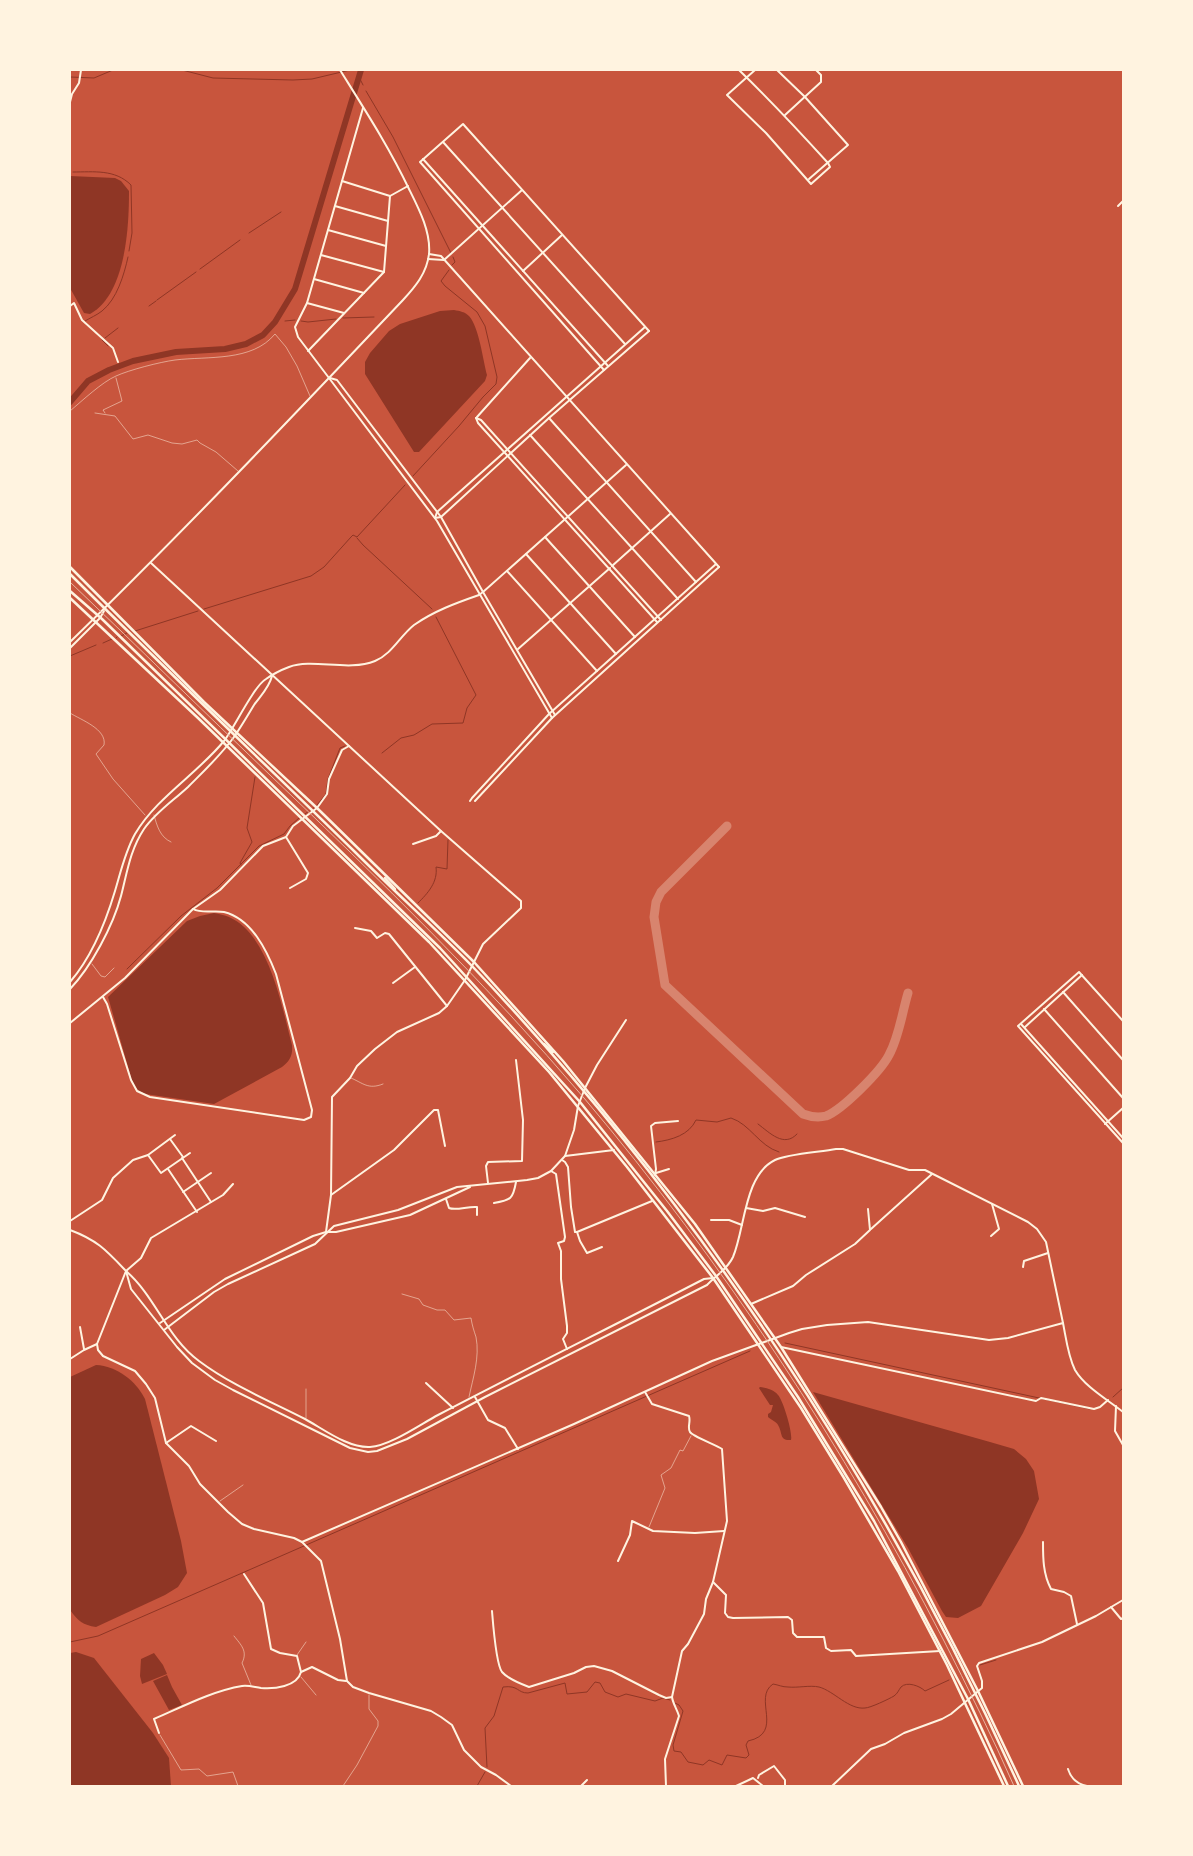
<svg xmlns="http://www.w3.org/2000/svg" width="1193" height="1856" font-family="'Asap Condensed',sans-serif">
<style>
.water{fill:#8f3625}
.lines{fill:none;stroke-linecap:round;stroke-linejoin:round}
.stream{stroke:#8f3625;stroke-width:1}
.river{stroke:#8f3625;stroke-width:6}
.taxiway{stroke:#d8846e;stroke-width:9}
.service{stroke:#fff3e0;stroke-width:0.5}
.minor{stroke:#fff3e0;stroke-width:2}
.tertiary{stroke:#fff3e0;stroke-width:2}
.primary{stroke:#fff3e0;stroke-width:2.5}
.rail{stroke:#e9b49f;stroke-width:1}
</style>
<rect width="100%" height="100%" fill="#c8553d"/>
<g class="water">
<path d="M70,176L115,178L121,181L129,191C129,227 126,294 90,314L84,313L70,288Z"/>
<path d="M454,310C460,311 465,312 469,316C479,327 483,360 487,375L485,381L419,452H414L365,374V362L370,353L389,331L400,324L440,311Z"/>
<path d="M214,913C219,914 225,915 229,917C269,934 282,1007 292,1045C293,1055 290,1061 282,1067L214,1104L145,1094L138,1090L133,1084L108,997L187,921L200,916Z"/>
<path d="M96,1365C117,1366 136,1381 145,1399L181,1541L187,1573L178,1587L165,1595L96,1627C83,1625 78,1621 70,1610V1377Z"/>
<path d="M760,1387C767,1388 774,1390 778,1395C783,1400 793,1433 791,1440C779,1441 783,1433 778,1425C777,1422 771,1420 768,1417V1414L771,1412L773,1405H770L759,1388Z"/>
<polygon points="813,1392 990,1442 1014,1449 1026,1459 1034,1471 1039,1499 1023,1533 981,1606 958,1618 946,1617 942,1611 908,1548"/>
<polygon points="76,1652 94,1658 153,1733 169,1758 171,1786 70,1786 70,1653"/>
<polygon points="154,1653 163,1665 167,1674 142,1684 140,1676 141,1659"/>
<polygon points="167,1675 172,1687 182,1705 169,1710 153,1681"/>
</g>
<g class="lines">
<g class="stream">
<polyline points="182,70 213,78 293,80 312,79 350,70"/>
<polyline points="70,77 94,78 113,70"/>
<polyline points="359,77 363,85"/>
<polyline points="366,91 393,137 451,253"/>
<path d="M73,172C94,172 115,169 131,185L132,233L129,251"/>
<polyline points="249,233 281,212"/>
<polyline points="452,265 455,262 453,257"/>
<polyline points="200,269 240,240"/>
<polyline points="157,300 196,272"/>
<polyline points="149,306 156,301"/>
<polyline points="343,318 374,317"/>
<path d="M85,321C90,318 97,315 102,311C117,299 124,275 128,257"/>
<polyline points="285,321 295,320"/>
<polyline points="301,321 308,322 336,319"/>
<polyline points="105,338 118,328"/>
<polyline points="102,340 108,346"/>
<polyline points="413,476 459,426 483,397 496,384 497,377 485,326 477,312 445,286 441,281 449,270"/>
<polyline points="357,538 363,545 432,609"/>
<polyline points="204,609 311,576 324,567 351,537 353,535 357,537 405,485"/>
<polyline points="135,631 198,611"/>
<polyline points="121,636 127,633"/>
<polyline points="116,638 117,637"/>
<polyline points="103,643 112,639"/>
<polyline points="70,656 96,645"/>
<polyline points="382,753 401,738 414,735 432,724 463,723 467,708 476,695 436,617"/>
<polyline points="317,805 326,794 328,779 340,748 345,746"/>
<polyline points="313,808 314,808"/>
<polyline points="305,814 309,811"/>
<polyline points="241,865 240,863 252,842 247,828 255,777"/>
<path d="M418,903C428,893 438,882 436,867L447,869L448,840"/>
<polyline points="127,969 181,916 217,888 259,846 284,834 290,826 299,818"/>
<path d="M758,1124C770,1133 784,1148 797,1134"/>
<path d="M656,1142C672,1140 689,1135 696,1120L717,1122L731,1118C750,1124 759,1146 779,1152"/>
<polyline points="785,1343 1090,1409"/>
<polyline points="1113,1397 1123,1388"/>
<polyline points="70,1642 98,1636 750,1351"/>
<polyline points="980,1665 996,1660"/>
<path d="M675,1703L679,1705L683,1711L673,1745L674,1751L681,1752L688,1762L703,1765L709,1760L722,1765L727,1755L746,1758L749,1755L746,1745L748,1741C785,1733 752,1698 773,1684C779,1685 782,1687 788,1687C798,1688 810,1685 819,1687C834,1691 849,1710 865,1708C870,1708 889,1699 894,1696C898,1693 898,1691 901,1687C907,1681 920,1686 925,1691L949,1680"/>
<path d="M487,1767L485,1728L494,1716L503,1687C519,1685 517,1693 528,1693L565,1683L567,1694L587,1692L595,1682L600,1683L605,1692L618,1697L626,1694L655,1701L663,1698L670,1700"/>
<polyline points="477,1786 485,1772"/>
</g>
<polyline class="river" points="70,402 88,381 109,370 133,361 176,352 225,349 246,344 263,335 275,322 295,289 361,70"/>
<path class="taxiway" d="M727,826L661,892L656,902L654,917L665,985L803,1114C811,1117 818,1118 826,1116C842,1110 881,1071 889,1055C899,1037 902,1013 908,993"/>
<g class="service">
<path d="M70,411C82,401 102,382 116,376C129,370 160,362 175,360C208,356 252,362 275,334L286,347L297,366L310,396"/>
<polyline points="95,413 115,416 133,439 148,435 172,443 182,444 197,440 200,443 216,452 238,471"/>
<polyline points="105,413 103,410 122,401 116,378"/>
<path d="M70,713C81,720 107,729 104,745L96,754L113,779L145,815"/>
<path d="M154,815C157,826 160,837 171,842"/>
<polyline points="92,964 101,976 105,977 114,968"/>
<path d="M351,1078C363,1083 368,1090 383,1084"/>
<path d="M402,1294L419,1299L423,1305L437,1310H445L454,1320L471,1318C472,1325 474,1331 476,1337C480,1357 473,1378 469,1397"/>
<polyline points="306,1389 306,1418"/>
<polyline points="220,1501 243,1485"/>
<polyline points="649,1527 665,1488 661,1475 671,1468 680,1450 683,1451 691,1436"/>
<path d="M234,1636C241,1645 248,1651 242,1663L251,1685"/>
<polyline points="297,1655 306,1642"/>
<polyline points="301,1677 316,1695"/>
<polyline points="160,1735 181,1770 199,1769 207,1776 233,1772 238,1786"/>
<polyline points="343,1786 357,1765 378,1726 378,1721 369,1709 369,1695"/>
</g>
<g class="minor">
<path d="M739,70C770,100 799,131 828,163L830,167L811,184L766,133L727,95L755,70"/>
<polyline points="777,70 805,97 848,145 809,179"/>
<polyline points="70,102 72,94 79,83 81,70"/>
<polyline points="785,115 821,82 821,75 816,70"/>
<polyline points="443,142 625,344"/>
<polyline points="423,159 608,366"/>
<polyline points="342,181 390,196 408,186"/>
<polyline points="335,206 388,221"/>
<polyline points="1118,206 1123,201"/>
<polyline points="328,230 386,246"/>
<polyline points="429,254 441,256 719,567"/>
<polyline points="321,255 384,272"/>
<polyline points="428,259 444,260 522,190"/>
<polyline points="523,271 562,235"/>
<polyline points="314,279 364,293"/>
<polyline points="307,303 344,313"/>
<polyline points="70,306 74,303 82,320 113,348 118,362"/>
<polyline points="308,351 384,272 390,196"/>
<polyline points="604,370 420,162 463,124 649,331"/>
<polyline points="329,378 298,337 295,327 307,303 363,108"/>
<polyline points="477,417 530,358"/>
<polyline points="476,418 481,420 661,620"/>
<polyline points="476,418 478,423 657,622"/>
<polyline points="549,418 696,582"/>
<polyline points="530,435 678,599"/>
<polyline points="545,537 635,637"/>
<polyline points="526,554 616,654"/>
<polyline points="151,563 441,831 521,901 521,908 483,944 465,980 447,1006 439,1013 397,1032 375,1049 357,1066 350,1078 332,1097 331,1195 326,1232"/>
<polyline points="612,566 670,514"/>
<polyline points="507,571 597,671"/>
<polyline points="518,649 610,568"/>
<polyline points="286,837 308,873 306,879 290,888"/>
<polyline points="413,844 436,836 441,831"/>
<polyline points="355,928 371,931 377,938 385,933 389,934 447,1006"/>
<path d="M70,982C91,958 106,921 115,891C121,871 125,852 135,834C157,797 197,774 224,741C234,728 254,686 266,679C273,674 281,670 289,667C313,658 348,672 375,661C392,654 400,636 414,625C434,611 456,603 479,595L483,592L626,465"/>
<polyline points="393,983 415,967"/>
<path d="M70,989C91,967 113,926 121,896C127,873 130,850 144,829C156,812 173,801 188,787C204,771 221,755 234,737C241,727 248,715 254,705C261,695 269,688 272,676"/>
<polyline points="1063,992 1123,1060"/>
<path d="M103,997L107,1004L131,1080L137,1091L150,1097L304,1120L311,1117L312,1110L276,974C267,951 252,919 224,912C214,910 202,914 193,909"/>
<polyline points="1044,1009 1123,1098"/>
<polyline points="1123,1021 1079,972 1018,1026 1123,1143"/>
<polyline points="70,1023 125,978 193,909 220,890 263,846 286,837 293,826 317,808 327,794 329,779 342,750 349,746"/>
<polyline points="1021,1024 1123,1138"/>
<polyline points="1025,1027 1082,975"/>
<polyline points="1105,1124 1123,1108"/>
<polyline points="170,1139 183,1157"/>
<polyline points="148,1155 161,1173 190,1153"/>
<polyline points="565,1156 614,1150"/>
<polyline points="182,1158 211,1202"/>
<polyline points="562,1160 565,1162 568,1167 571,1207 575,1232 577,1232 580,1241 587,1253 602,1247"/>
<polyline points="168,1169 197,1212"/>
<polyline points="551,1171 556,1174 565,1237 564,1241 558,1243 561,1251 561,1279 567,1326 567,1333 563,1339 567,1349"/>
<polyline points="656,1173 669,1169"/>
<polyline points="655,1175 656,1169 651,1126 655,1123 678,1121"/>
<polyline points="488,1183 486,1166 488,1162 522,1161 523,1120 516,1060"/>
<polyline points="183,1192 211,1173"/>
<polyline points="331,1195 394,1150 434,1110 438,1110 445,1146"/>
<path d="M446,1199L449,1208C456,1211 468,1206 477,1207V1215"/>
<path d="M494,1203C511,1200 513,1199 516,1182"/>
<polyline points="746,1208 763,1211 775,1208 805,1217"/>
<polyline points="711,1220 729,1220 742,1225"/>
<polyline points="70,1221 102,1200 113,1178 133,1160 148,1155 175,1135"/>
<polyline points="871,1229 932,1174"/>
<polyline points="577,1232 652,1201"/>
<polyline points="991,1236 999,1229 992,1204"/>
<polyline points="1023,1267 1024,1261 1048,1253"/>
<path d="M126,1271L131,1289L177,1347L192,1363L215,1380L233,1390L350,1448L368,1452L377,1451L407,1439L485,1397L707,1285C716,1275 727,1270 733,1257C745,1229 744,1175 775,1160C787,1154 820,1152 836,1149H843L909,1170H925L1028,1222L1037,1229L1046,1242L1063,1323"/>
<path d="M126,1271C156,1297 167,1338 199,1361C231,1385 270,1401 305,1419C325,1430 348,1448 370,1447C390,1446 421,1424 438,1415C526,1369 615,1325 704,1279L713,1278"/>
<polyline points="126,1271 141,1258 151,1238 223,1195 233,1184"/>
<polyline points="751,1304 793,1286 806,1275 855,1244 870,1230 868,1209"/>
<polyline points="160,1323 225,1279 313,1236 326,1232 336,1232 410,1215 470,1187"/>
<polyline points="80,1327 84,1349"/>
<polyline points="164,1330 214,1292 228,1284 315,1244 334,1226 398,1210 457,1187 527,1180 538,1178 551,1171 565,1156 574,1130 578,1106 585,1088 597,1065 626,1020"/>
<polyline points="781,1347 1036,1401 1041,1398 1094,1409 1100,1407 1108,1400"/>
<polyline points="70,1359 84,1350 97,1344"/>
<polyline points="426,1383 453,1408"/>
<path d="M645,1392L652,1404L689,1416C691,1422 687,1427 690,1432C692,1436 716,1445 722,1449L727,1521L713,1582L706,1599L704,1614L688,1644L682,1651L672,1697C673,1704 677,1709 679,1716L665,1759L666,1786"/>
<polyline points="475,1397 488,1420 505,1428 518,1449"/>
<polyline points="1116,1406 1115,1431 1123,1445"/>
<polyline points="166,1443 191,1426 216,1441"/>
<polyline points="302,1542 321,1561 340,1639 347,1681 353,1687 369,1693 431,1711 441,1717 452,1725 464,1750 481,1767 496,1775 511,1786"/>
<path d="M1043,1542C1043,1558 1043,1574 1051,1589L1064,1592L1071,1596L1077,1624"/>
<polyline points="618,1561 630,1535 632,1521 653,1531 695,1533 724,1531"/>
<polyline points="244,1574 263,1603 271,1649 280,1653 297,1656 301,1672"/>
<polyline points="713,1582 726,1595 725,1613 728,1617 733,1618 788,1617 792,1620 793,1633 797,1637 824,1637 826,1648 831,1651 851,1650 856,1656 940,1651"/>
<polyline points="1111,1607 1121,1619 1123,1618"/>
<path d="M492,1611C493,1623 496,1664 502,1672C508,1679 521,1684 529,1687L574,1673L586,1667L594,1666L612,1671L659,1695L666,1698L672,1697"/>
<path d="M159,1733L154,1719C182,1707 212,1691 242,1686C248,1685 254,1687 261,1688C274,1689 297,1687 301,1672L312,1667L338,1680L346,1681"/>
<path d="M1068,1769C1071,1779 1077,1784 1087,1786"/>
<polyline points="758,1778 759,1775 774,1766 785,1780 785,1786"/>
<polyline points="581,1786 587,1780"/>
<polyline points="736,1786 753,1778 763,1786"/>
<polyline points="832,1786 871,1749 885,1744 904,1733 942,1719 951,1714 982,1688 982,1681 977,1666 979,1663 1042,1642 1096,1616 1123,1600"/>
</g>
<g class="tertiary">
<polyline points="329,378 437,521 552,718"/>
<polyline points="330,378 337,380 441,517 483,592 555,715"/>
<polyline points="435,518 437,512 645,327"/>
<polyline points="435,518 441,517 549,418 649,331"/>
<path d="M70,642C184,531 294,415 403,300C415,287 427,273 429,254C431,232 419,209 409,189C389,147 365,110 340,70"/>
<polyline points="70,648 100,618 104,611"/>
<polyline points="470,801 472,798 549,714 716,564"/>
<polyline points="475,801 552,718 719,567"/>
<path d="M70,1230C97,1240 106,1250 126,1271L97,1344L98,1350L103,1356L135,1371L146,1384L155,1398L166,1443L189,1466L200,1484L228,1512L242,1524L254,1529L294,1538L302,1542L574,1424L712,1361L789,1333L802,1329L827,1325L868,1322L989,1340L1008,1338L1063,1323C1066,1338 1068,1356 1075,1370C1085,1387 1108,1400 1123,1412"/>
</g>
<g class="primary">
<polyline points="70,567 204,702 317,808 474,962 563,1061 695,1224 781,1347 881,1507 901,1542 978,1691 1023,1786"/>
<path d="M70,574C164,668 260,759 355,852C393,890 434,927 472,966C699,1205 884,1486 1019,1786"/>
<polyline points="70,591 102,619 440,948 580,1102 667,1211 716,1276 798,1397 874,1521 968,1699 1008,1786"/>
<polyline points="70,598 198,718 429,942 549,1072 627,1167 713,1278 801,1408 844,1478 898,1571 947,1665 1004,1786"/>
<polyline points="385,878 395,889"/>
<polyline points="544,1044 553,1052"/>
</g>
<path class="rail" d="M70,582C137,646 203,711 271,776C379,879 487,984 584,1098C724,1263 844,1447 943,1639C968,1688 992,1736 1014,1786"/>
</g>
<rect width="1193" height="1856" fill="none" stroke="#fff3e0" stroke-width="142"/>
</svg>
